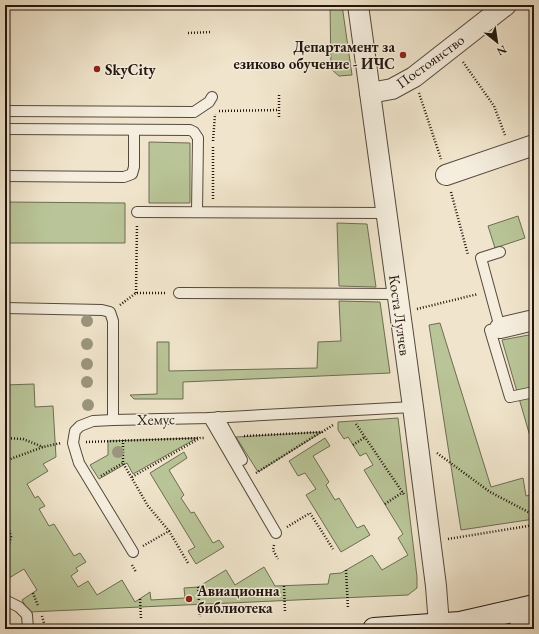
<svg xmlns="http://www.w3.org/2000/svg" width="539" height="634" font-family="'EB Garamond',serif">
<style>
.green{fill:#b9c598;stroke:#6d6d53}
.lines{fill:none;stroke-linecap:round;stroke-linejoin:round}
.lane-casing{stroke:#55493e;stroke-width:12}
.street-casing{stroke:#55493e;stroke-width:22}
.secondary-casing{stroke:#21150e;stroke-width:24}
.path{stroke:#21150e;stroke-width:2.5;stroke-dasharray:1 2;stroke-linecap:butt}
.lane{stroke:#f5eede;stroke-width:10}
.street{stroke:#f5eede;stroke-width:20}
.secondary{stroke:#f5eede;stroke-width:22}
.tree{fill:#9b957e}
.poi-dot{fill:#8f2418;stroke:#f5eede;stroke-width:1.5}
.labels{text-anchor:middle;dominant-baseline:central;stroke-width:3;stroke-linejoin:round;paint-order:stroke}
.poi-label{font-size:15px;font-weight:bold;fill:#21150e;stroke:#f5eede;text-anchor:start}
.street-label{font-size:15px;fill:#21150e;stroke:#f5eede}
</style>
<rect width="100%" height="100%" fill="#f0e5cc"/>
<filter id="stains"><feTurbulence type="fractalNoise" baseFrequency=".005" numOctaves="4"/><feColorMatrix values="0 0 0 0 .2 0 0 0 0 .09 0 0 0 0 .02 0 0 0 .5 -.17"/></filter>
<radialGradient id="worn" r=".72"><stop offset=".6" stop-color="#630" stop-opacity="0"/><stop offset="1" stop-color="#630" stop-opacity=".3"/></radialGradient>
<g class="green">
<polygon points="330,5 342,5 352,75 339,76 331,69"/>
<polygon points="149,142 190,143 190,203 149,203"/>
<polygon points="5,202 125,203 125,243 5,243"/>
<polygon points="518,216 525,238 495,248 488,226"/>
<polygon points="337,223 367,224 376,287 339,286"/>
<polygon points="339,301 380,302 390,373 183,382 183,399 134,399 130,395 157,394 157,342 169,342 169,371 317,368 318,342 341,341"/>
<polygon points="440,323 491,487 523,478 526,496 534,494 534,519 461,530 429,325"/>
<polygon points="534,334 534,450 502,340"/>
<polygon points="34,384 35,407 53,406 56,457 43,464 48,471 27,484 35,498 38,496 45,506 39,509 49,526 54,524 74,556 80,553 86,562 76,568 78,571 71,576 78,587 88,581 97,595 122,580 135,602 150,592 151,600 185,598 184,588 198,587 226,570 235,585 264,567 275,586 328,584 330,574 341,573 372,555 382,570 408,555 398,538 403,534 364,470 373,465 366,453 360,456 348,437 344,439 338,430 338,422 398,418 417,577 417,588 408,595 29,612 22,600 37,590 24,569 9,578 5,572 5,385"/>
<polygon points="322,432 258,472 236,437"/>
<polygon points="197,438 133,474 127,463 99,479 90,465 108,455 108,441"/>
<polygon points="325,438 330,446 313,456 329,482 326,485 335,500 339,498 357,528 364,525 370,535 341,552 306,495 316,489 305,473 298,476 289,461"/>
<polygon points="184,452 187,458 169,470 184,495 181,498 191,513 194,512 213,543 219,540 224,547 196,564 188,551 195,547 150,473"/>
</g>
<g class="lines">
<defs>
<g id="lane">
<polyline points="5,111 194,112 209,102 212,97"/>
<polyline points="5,129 190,130 194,132 198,138 197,212"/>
<polyline points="5,176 124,177 132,174 134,167 134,130"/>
<polyline points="137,212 386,213"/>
<polyline points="500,252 481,258 500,328 490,330 510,397 534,392"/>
<polyline points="179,293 397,294"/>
<polyline points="5,308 102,310 110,312 113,321 113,420 209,418 413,407"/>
<polyline points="218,417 242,460"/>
<polyline points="209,418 276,533"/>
<polyline points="113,420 93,421 80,426 75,431 73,443 79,463 133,552"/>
<polyline points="5,600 19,607 27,615 28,629"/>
</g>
<g id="street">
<polyline points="358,5 413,407 436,586 439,625"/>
<polyline points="370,93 392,89 414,77 506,5"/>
<polyline points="446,175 534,145"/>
<polyline points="500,328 534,320"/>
<polyline points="518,611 522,629"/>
</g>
<polyline id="secondary" points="374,629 460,623 534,606"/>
</defs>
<use href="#lane" class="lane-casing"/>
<use href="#street" class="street-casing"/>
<use href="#secondary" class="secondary-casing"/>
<g class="path">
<polyline points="188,33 212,32"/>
<polyline points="463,62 494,106 505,135"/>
<polyline points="419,93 441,159"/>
<polyline points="279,95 279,118"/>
<polyline points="219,111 279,110"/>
<polyline points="213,141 215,114"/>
<polyline points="451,192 468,255"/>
<polyline points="213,199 213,146"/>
<polyline points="136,293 137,224"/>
<polyline points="120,305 136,293 167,293"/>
<polyline points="417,309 478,294"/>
<polyline points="356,424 405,496"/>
<polyline points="244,436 322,432 333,425"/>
<polyline points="5,438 23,439 43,447"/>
<polyline points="123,440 123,463 148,506 169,531"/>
<polyline points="86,442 199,438"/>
<polyline points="353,445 365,437"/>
<polyline points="437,453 490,492 534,515"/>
<polyline points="5,461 43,447 61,443"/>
<polyline points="256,473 321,432"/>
<polyline points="101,476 123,463"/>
<polyline points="132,477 200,438 205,438"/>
<polyline points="385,504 403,492"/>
<polyline points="5,513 11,537 5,558"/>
<polyline points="287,527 310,513 333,549"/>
<polyline points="448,539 534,525"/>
<polyline points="274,545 273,550 278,559"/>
<polyline points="143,546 169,531 188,563"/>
<polyline points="132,565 136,572"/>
<polyline points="346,570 348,609"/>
<polyline points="284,586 285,612"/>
<polyline points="198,587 200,617"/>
<polyline points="33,593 38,606"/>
<polyline points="140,599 141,619"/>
<polyline points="42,616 44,623"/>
</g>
<use href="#lane" class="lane"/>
<use href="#street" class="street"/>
<use href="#secondary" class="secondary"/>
</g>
<g class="tree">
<circle cx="87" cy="321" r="6"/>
<circle cx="87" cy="344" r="6"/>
<circle cx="87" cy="364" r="6"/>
<circle cx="87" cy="382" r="6"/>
<circle cx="88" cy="405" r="6"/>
<circle cx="118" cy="452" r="6"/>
</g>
<g class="poi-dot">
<circle cx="403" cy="55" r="4"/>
<circle cx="97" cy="69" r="4"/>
<circle cx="189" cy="599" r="4"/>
</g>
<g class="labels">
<g class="poi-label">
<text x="395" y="46" text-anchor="end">Департамент за<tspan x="395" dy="17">езиково обучение - ИЧС</tspan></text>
<text x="105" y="69">SkyCity</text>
<text x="197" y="590">Авиационна<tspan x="197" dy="17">библиотека</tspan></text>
</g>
<g class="street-label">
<text transform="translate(430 61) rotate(-36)">Постоянство</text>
<text transform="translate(400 315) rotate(82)">Коста Лулчев</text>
<text transform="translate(156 419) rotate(-1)">Хемус</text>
</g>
</g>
<rect width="539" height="634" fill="none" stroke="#f0e5cc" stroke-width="20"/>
<rect x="6" y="6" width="527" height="622" fill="none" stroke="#21150e" stroke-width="2"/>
<rect x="10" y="10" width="519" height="614" fill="none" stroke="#21150e"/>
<g transform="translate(497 42) rotate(150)" stroke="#f5eede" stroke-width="3" paint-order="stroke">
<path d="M0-3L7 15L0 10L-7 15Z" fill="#21150e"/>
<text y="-6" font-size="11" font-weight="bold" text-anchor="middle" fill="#21150e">N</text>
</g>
<rect width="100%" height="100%" filter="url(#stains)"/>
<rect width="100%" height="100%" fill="url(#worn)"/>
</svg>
